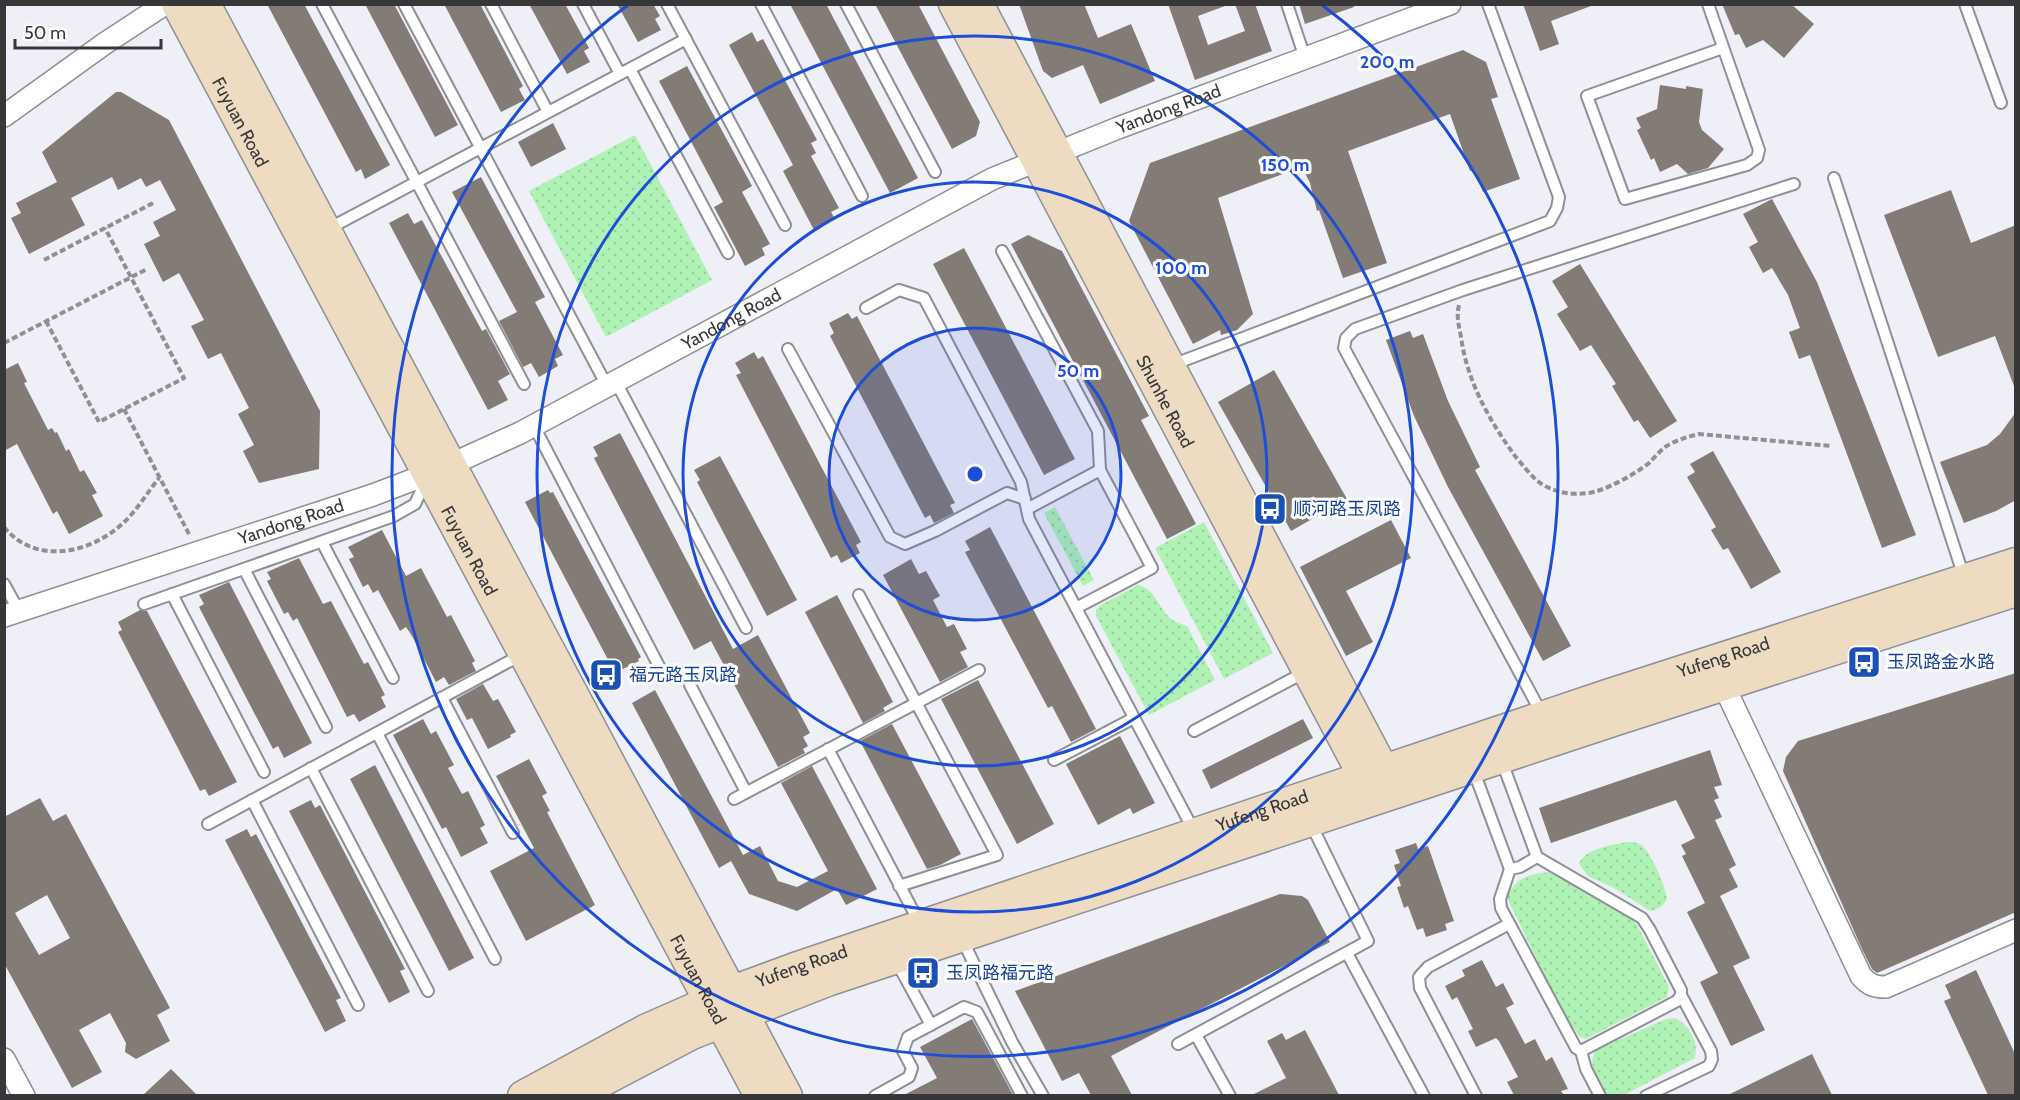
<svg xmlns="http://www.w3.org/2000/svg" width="2020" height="1100" font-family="Cabin,'Noto Sans SC',sans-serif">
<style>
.grass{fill:url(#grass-dots)}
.building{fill:#827b76;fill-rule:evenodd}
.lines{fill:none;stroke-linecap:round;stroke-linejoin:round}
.lane-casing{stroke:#8f8f97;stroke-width:14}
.street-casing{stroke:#8f8f97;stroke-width:24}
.secondary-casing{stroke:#8f8f97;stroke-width:33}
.path{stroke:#8f8f94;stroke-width:4;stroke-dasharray:6 3;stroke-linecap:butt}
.lane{stroke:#fff;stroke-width:10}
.street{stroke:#fff;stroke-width:21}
.secondary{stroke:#eedcc2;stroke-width:30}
.ring{fill:none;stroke:#1d4ed8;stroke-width:3}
.labels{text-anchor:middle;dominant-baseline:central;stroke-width:6;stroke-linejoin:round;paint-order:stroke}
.street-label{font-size:18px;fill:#37373a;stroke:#fdfdfe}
.transit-label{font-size:18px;fill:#164399;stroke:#fdfdfe;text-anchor:start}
.centre{fill:#1d4ed8;stroke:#fdfdfe;stroke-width:3}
.ring-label{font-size:18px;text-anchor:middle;font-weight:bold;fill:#1d4ed8;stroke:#fdfdfe;stroke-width:6;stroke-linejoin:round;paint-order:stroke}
</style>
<defs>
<pattern id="grass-dots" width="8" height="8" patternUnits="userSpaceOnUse" patternTransform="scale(1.5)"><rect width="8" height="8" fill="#b0f2b5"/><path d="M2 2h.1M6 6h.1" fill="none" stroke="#98d09c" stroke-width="1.8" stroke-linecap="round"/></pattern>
</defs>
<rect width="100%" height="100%" fill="#efeff7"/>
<g class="grass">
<polygon points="635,135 712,280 606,337 529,191"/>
<polygon points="1055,507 1094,580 1083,586 1044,513"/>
<polygon points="1204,522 1273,653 1224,679 1155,548"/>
<path d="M1138,585C1156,590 1157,605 1169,617C1174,622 1181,624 1187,626L1215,680L1149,715L1096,616V610L1099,606Z"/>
<path d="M1627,842C1632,842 1637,842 1641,845C1651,852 1666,887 1667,899C1663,906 1658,910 1650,911L1614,888L1588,876L1579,864C1585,848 1612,845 1627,842Z"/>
<path d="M1550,872L1630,918L1636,923L1669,987L1667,997L1586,1039L1580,1037L1563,1013L1507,898C1515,877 1529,874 1550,872Z"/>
<path d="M1675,1018C1689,1025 1699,1041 1695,1058L1624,1095H1605C1599,1080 1586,1065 1596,1050L1666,1019Z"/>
</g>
<g class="building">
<polygon points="267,4 304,4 390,165 365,179 361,169 356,172"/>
<polygon points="365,4 394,4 458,125 435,137"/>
<polygon points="444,4 480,4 523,86 519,89 525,100 501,112"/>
<polygon points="529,4 565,4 589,48 584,51 590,62 567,74"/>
<polygon points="617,4 653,4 660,16 655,19 661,30 638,42"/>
<polygon points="790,4 826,4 918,178 890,193"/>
<polygon points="875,4 918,4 980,122 976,136 952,149"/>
<polygon points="1019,4 1084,4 1098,38 1131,24 1155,81 1100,104 1083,65 1052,78 1043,71"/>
<polygon points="1168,4 1224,4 1225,6 1198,16 1208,45 1245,31 1235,4 1255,4 1272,51 1195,80"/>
<polygon points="1299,4 1353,4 1354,7 1305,24"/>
<polygon points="1523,4 1591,4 1591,6 1551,21 1559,44 1540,51"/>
<polygon points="1722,4 1791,4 1814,24 1784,58 1763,40 1746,48 1739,34 1735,35"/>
<polygon points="752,32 757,42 763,39 817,140 811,143 816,153 811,156 839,208 831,212 835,219 814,230 783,171 793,165 729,45"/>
<polygon points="1463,50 1486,62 1498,97 1491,99 1520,179 1483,192 1474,169 1470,171 1450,114 1348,151 1387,263 1343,278 1319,210 1317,211 1310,183 1302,167 1218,198 1253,314 1237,330 1221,335 1220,330 1193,344 1129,221 1150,163"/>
<polygon points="687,66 752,186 742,192 770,244 762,248 765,255 745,266 714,207 723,202 659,81"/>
<polygon points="1660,85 1686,89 1686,86 1703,89 1699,122 1702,130 1724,149 1708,168 1688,174 1677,164 1660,172 1654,158 1651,160 1637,130 1641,128 1636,118 1657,109"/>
<polygon points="116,92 121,92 169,120 320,411 319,469 259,483 243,451 254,445 238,414 249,408 221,353 208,359 191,326 204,320 179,273 163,282 144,244 160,236 153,222 176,210 160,180 146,187 141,178 118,190 112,177 71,198 85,225 29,254 11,218 21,213 16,203 57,182 42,152"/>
<polygon points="553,123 566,149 531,167 518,142"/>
<polygon points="481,177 545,297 535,302 563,355 555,359 558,366 539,377 531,363 523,367 499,321 517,312 452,192"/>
<polygon points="1951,190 1971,243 2016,225 2016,386 2014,386 1995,336 1938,357 1884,215"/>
<polygon points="1772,199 1817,282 1916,535 1882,548 1810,355 1799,359 1789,332 1800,328 1788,295 1772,268 1763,273 1749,247 1758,242 1743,214"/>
<polygon points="408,213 414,224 422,220 482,331 486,329 510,374 498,381 508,400 488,410 389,223"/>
<polygon points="1028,235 1062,251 1149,416 1141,420 1196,524 1167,539 1011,244"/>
<polygon points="964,248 1075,459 1044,475 933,264"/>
<polygon points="1580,264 1677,421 1650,438 1638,420 1634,422 1612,386 1616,384 1591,345 1580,351 1557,314 1568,307 1552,281"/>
<polygon points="848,313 852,319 857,316 955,503 950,505 954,513 934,523 930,515 925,518 830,336 834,333 829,323"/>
<polygon points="1410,331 1413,338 1423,334 1448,401 1480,467 1475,470 1571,646 1543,661 1448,487 1414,416 1386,340"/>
<polygon points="754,352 758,359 763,356 861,542 856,545 860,553 841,563 837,555 831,558 736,375 741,373 735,363"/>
<polygon points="18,363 27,382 24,383 48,430 52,428 55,433 57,432 66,451 69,449 80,472 84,470 97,493 92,495 103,516 69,534 57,511 53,514 17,444 4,451 4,370"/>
<polygon points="1274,370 1347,499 1291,531 1218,402"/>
<polygon points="2016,412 2016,500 1996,511 1964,523 1940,462 1987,445 2000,434"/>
<polygon points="620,433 733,649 758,635 810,733 803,737 808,746 803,749 805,753 778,767 711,641 694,650 594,458 598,456 593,447"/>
<polygon points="1713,451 1781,572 1751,589 1728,548 1723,550 1711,530 1716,527 1687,477 1695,472 1690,464"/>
<polygon points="720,456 797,600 767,616 697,482 700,480 694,470"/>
<polygon points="548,490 550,493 553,492 641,657 638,659 639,661 615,673 525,502"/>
<polygon points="1391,520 1411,558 1346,591 1373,642 1346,656 1300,567"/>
<polygon points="990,527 1096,729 1071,742 1052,706 1048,708 965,552 970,550 965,541"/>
<polygon points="382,530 406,576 421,568 447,617 451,615 475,661 472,663 476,671 449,685 444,677 436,682 412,636 406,627 400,631 378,590 373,593 368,584 363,587 349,559 354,557 348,547"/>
<polygon points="299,558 323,604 331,601 364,664 368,662 385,695 381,697 386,707 359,722 354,714 347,717 297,618 293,621 288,612 284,614 267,581 271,579 267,572"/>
<polygon points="911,559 919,574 926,571 940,596 933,600 947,627 954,624 967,649 960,652 968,667 940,682 883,575"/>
<polygon points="229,582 312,743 284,758 278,746 273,749 199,607 204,604 199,595"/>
<polygon points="837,595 893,702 883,708 885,711 863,723 805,612"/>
<polygon points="140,610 147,611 237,782 209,796 205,789 200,791 118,632 122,630 118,622"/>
<polygon points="2016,673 2016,912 1877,973 1872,969 1862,949 1783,771 1786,757 1798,741"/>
<polygon points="978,680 1054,824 1017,844 941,699"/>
<polygon points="483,684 493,701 498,699 516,732 510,735 511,737 488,749 472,718 467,720 456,699"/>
<polygon points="655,690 743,855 760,846 778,881 797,887 828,871 781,783 812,766 877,889 846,905 837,889 797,911 749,894 731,861 719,868 632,703"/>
<polygon points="423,719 431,734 436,731 454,765 448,768 462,794 468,791 485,825 480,828 488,843 461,857 446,827 442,829 393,735"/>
<polygon points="1303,719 1313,738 1211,789 1202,770"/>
<polygon points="892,724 961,854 940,865 927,869 860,741"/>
<polygon points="1120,736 1155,803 1133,814 1130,808 1098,825 1066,764"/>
<polygon points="1710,750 1722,785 1714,787 1719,798 1714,800 1722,817 1715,820 1736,865 1729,869 1738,887 1720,896 1750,958 1733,966 1765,1030 1731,1046 1700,982 1718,973 1687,912 1705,903 1682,856 1686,854 1681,845 1695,838 1676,800 1551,843 1539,808"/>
<polygon points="529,759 547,793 542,796 550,811 547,812 595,905 526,941 490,871 534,848 496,776"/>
<polygon points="375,765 474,958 449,971 350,779"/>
<path d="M40,798L53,821L66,814L170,1008L157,1015L170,1041L136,1059L125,1052L126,1043L110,1013L79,1030L102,1072L72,1088L4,963V817ZM47,895L70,938L39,955L15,913Z"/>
<polygon points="311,800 315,808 320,805 405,969 400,971 410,992 389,1003 289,811"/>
<polygon points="247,829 251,837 256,834 341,998 336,1000 346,1021 325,1032 225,840"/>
<polygon points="1416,843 1418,849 1428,846 1454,921 1445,924 1447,930 1426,937 1423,928 1417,930 1408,906 1404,908 1397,887 1401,886 1394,865 1400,863 1395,850"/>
<polygon points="1280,894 1302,896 1308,900 1330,942 1111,1056 1132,1095 1091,1095 1079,1073 1062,1081 1015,991"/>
<polygon points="1482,960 1496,987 1503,983 1514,1004 1506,1008 1525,1044 1535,1039 1546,1061 1552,1057 1568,1089 1561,1091 1564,1095 1514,1095 1507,1082 1518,1077 1499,1041 1496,1038 1476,1047 1468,1031 1473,1029 1457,997 1452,1000 1445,986 1465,976 1462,970"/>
<polygon points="1976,970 2016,1056 2016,1095 1988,1095 1944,1001 1951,998 1945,985"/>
<polygon points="972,1019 1013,1095 904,1095 937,1078 920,1047"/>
<polygon points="1305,1030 1339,1095 1252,1095 1286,1078 1267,1041 1282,1033 1286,1040"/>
<polygon points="1812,1054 1832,1095 1728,1095"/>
<polygon points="171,1069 197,1095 143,1095"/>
</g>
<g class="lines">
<defs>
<g id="lane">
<polyline points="322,4 524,384"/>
<polyline points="404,4 607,386"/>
<polyline points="491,4 548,112"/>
<polyline points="583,4 620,74"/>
<polyline points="667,4 785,225"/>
<polyline points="761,4 862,196"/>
<polyline points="846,4 935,172"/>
<polyline points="1287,4 1305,58"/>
<polyline points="1708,4 1759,150 1757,158 1747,165 1625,199 1587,96 1723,48"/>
<polyline points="1965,4 2001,103"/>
<polyline points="630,69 728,253"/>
<polyline points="1834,178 1964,577"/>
<polyline points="328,229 686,39"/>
<polyline points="1002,251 1098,431 1100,470"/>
<polyline points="866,308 899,290 924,298 1021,482 1029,519 1194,831"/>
<polyline points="788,349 890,537 905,544 935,531 1007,493 1025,499"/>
<polyline points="1172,365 1550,221 1557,208 1559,197 1488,4"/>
<polyline points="616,382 746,628"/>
<polyline points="534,426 662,672"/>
<polyline points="1027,509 1100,470 1152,568 1076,608"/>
<polyline points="322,542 393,678"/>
<polyline points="244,569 326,727"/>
<polyline points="4,584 19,611"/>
<polyline points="172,594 264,772"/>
<polyline points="859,595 997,855 899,886"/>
<polyline points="144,604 394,516 415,504 426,480"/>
<polyline points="690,685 746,792"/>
<polyline points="442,698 513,833"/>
<polyline points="1543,716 1344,348 1346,338 1355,329 1463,290 1794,184"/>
<polyline points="1194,731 1307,671"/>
<polyline points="377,733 495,959"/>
<polyline points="828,749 920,924"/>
<polyline points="1054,760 1134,718"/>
<polyline points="311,768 428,991"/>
<polyline points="1473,769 1510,869 1520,867 1537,857 1501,759"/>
<polyline points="734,799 979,670"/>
<polyline points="252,800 358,1005"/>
<polyline points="208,824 521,655"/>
<polyline points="1510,869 1500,899 1501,908 1576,1048 1581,1051 1677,1001 1681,995 1681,990 1650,930 1642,918 1537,857"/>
<polyline points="962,939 1012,1042 1043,1096"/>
<polyline points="1347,953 1424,1096"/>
<polyline points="895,959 931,1025"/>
<polyline points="1196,1035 1230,1096"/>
<polyline points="1178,1044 1368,941 1310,822"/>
<polyline points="1581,1051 1586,1069 1600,1096"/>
<polyline points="875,1096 909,1077 912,1068 903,1051 908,1037 964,1007 977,1012 1022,1096"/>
<polyline points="1476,1096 1420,988 1419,977 1428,967 1509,924"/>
<polyline points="1646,1096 1709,1066 1712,1059 1711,1051 1681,995"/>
</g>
<g id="street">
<polyline points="4,116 104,44 165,4"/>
<path id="s1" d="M4,616L373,495L441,469L520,433L992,179L1118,128L1450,4"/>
<path d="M1724,686L1861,976C1869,985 1874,987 1886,987L2016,930"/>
<polyline points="4,1059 24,1096"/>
</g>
<g id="secondary">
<path id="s2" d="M177,4L760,1096"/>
<polyline points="205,4 787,1096"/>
<path id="s3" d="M954,4L1373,794"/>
<polyline points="978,4 1393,788"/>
<path id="s4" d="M523,1096L647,1029L738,989L795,968L1607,695L2016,563"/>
<polyline points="574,1096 692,1034 830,980 1616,720 2016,591"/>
</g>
</defs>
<use href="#lane" class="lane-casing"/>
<use href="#street" class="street-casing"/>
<use href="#secondary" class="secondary-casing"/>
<g class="path">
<polyline points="44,260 155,202"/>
<path d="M1459,305C1456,316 1459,326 1461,337C1467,381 1489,420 1515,456C1523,465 1533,479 1543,485C1558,493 1571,495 1588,493C1603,492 1637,473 1649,463C1654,458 1659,452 1665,447C1676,440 1687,437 1699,434L1831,446"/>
<polyline points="46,321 99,422 184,378 105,228"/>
<polyline points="4,343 147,269"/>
<polyline points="124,409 190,536"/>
<path d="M4,527C35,565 88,554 121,525C136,512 147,493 159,478"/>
</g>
<use href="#lane" class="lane"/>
<use href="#street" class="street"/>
<use href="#secondary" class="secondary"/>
</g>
<circle cx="975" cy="474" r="146" fill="#1d4ed8" fill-opacity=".12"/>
<g class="ring">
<circle cx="975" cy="474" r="146"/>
<circle cx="975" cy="474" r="292"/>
<circle cx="975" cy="474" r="438"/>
<path d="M1322 5A583 583 0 1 1 628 5"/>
</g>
<defs>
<symbol id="bus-square" viewBox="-11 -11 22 22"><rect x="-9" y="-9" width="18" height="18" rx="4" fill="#1a4fb4" stroke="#fdfdfe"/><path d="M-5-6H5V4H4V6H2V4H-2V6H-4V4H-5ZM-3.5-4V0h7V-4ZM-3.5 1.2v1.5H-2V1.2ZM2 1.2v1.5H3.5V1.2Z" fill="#fff"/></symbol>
</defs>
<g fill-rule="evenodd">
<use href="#bus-square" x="1251" y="490" width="38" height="38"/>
<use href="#bus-square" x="1845" y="643" width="38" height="38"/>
<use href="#bus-square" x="587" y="656" width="38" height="38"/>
<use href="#bus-square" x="904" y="954" width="38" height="38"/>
</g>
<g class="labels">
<g class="street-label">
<text stroke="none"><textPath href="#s1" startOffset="1274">Yandong Road</textPath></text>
<text stroke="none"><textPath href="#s2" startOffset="134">Fuyuan Road</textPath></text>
<text stroke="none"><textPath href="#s1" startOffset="788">Yandong Road</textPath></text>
<text stroke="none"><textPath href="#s3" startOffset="450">Shunhe Road</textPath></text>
<text stroke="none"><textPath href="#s1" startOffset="302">Yandong Road</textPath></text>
<text stroke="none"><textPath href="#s2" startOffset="620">Fuyuan Road</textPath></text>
<text stroke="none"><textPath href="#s4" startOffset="1280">Yufeng Road</textPath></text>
<text stroke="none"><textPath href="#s4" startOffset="794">Yufeng Road</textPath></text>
<text stroke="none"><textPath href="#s4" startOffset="308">Yufeng Road</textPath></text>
<text stroke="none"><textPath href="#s2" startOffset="1106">Fuyuan Road</textPath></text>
</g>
<g class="transit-label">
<text x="1293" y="509">顺河路玉凤路</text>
<text x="1887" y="662">玉凤路金水路</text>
<text x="629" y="675">福元路玉凤路</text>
<text x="946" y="973">玉凤路福元路</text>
</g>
</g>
<circle cx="975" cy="474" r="9" class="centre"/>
<g class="ring-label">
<text x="1387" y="68">200 m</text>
<text x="1285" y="171">150 m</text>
<text x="1181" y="274">100 m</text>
<text x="1078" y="377">50 m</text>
</g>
<rect width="2020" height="1100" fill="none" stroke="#37373a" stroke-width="12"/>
<path d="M15 39v9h146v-9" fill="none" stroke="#37373a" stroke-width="3"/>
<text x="24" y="39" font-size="18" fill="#37373a" stroke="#fdfdfe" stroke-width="4.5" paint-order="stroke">50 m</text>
</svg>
